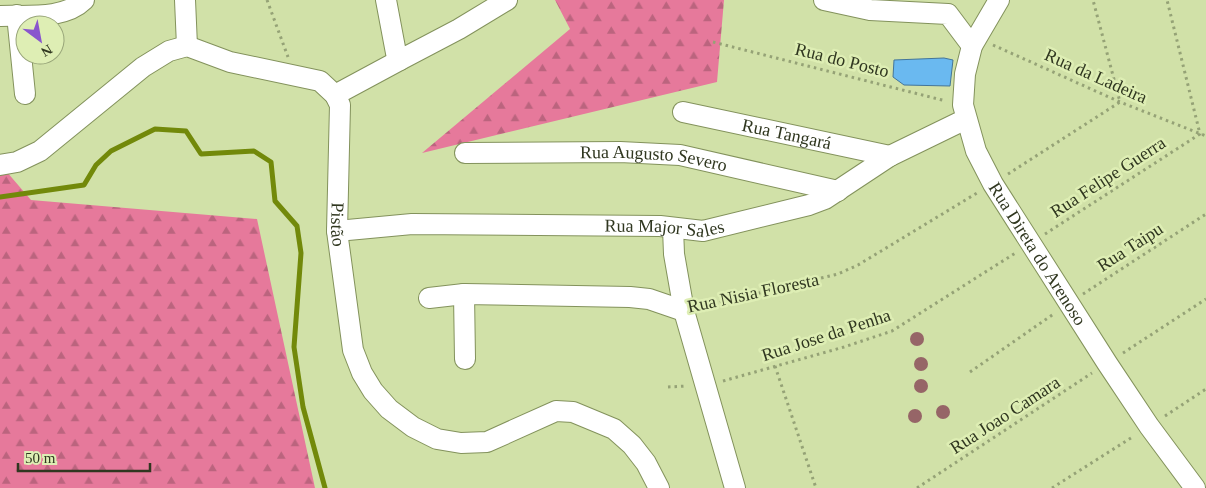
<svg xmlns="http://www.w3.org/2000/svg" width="1206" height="488" font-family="'Times New Roman',serif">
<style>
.forest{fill:url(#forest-firs)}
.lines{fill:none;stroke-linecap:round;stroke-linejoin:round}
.stream{stroke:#72890a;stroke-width:5}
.building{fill:#6ab9f0;stroke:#437599}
.minor-casing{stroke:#83925c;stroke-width:22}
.path{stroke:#95a276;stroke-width:3;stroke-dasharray:2.5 4;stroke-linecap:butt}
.minor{stroke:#fff;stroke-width:20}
.tree{fill:#966567}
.labels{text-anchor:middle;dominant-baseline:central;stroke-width:5;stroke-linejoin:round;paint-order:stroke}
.street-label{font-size:18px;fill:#303720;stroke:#deeeb4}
</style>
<defs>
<pattern id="forest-firs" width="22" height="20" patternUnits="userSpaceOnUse" patternTransform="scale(1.25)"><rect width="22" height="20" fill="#e6799b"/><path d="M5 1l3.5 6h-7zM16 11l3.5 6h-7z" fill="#bb647e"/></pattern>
</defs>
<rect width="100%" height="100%" fill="#d1e1a8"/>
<g class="forest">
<polygon points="555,0 724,0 717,82 422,153 570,29"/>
<polygon points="0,164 31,200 257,219 315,488 0,488"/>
</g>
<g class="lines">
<polyline class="stream" points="0,197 84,185 96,165 111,151 155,129 186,131 201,154 254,151 271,162 275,201 297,226 301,253 294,347 303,407 325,488"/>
</g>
<polygon class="building" points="944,58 953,60 950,86 904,85 893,77 894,60"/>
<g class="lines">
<defs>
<g id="minor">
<polyline points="185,0 187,46"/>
<polyline points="386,0 396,53 400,60 459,29 507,0"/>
<polyline points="824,0 870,10 948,14 972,46"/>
<path id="s1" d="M999,0L972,46L965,74L963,105L976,151L993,184L1107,363L1149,426L1195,488"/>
<polyline points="17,15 25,94"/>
<path d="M0,16C26,15 64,20 84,0"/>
<polyline points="335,95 400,60"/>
<path id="s2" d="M683,112L890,156"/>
<path id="s3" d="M465,153L620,152L680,155L838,191"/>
<path id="s4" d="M0,165L17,162L40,151L143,67L169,51L187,46L230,62L320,81L335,95L340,105L337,231L353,350L362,373L373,391L389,409L413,427L437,439L461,443L487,442L556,411L573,412L614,429L632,445L646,463L659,488"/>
<polyline points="673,228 674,254 684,311 735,488"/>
<path id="s5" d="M337,231L412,224L660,226L703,231L809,205L825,199L890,156L966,119"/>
<polyline points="464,294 465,359"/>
<polyline points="429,298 464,294 630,297 649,299 684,311"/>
</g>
</defs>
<use href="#minor" class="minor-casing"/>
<g class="path">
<polyline points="267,0 288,57"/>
<polyline points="713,42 946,101"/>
<polyline points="993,45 1120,102 1206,136"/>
<polyline points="1008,174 1120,102 1093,0"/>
<polyline points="1045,234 1200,134 1167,0"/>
<polyline points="1083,294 1206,214"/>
<polyline points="701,307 838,274 858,265 977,193"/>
<polyline points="1123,353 1206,299"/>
<polyline points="775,366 816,488"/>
<polyline points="970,372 1055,313"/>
<polyline points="723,381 844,347 892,331 1017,252"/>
<polyline points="668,387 687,386"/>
<polyline points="1165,416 1206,389"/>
<polyline points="917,488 1092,373"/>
<polyline points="1052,488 1134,436"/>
</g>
<use href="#minor" class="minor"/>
</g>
<g class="tree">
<circle cx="917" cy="339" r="7"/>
<circle cx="921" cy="364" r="7"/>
<circle cx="921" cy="386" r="7"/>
<circle cx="943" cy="412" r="7"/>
<circle cx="915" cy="416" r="7"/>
</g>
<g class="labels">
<g class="street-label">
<text transform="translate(842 60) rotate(14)">Rua do Posto</text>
<text transform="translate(1096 76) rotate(24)">Rua da Ladeira</text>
<text stroke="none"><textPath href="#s2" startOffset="106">Rua Tangará</textPath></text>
<text stroke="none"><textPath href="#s3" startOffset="189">Rua Augusto Severo</textPath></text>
<text transform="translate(1108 177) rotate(-33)">Rua Felipe Guerra</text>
<text stroke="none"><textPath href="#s4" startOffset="514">Pistão</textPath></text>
<text stroke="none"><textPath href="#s5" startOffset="328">Rua Major Sales</textPath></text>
<text transform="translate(1130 247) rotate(-33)">Rua Taipu</text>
<text stroke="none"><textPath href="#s1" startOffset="281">Rua Direta do Arenoso</textPath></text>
<text transform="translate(753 293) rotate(-12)">Rua Nisia Floresta</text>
<text transform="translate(826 335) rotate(-18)">Rua Jose da Penha</text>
<text transform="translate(1005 415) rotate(-33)">Rua Joao Camara</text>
</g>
</g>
<g transform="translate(40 40) rotate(148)"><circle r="24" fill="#deeeb4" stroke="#98a579"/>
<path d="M0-4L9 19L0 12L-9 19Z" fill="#8955cd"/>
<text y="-8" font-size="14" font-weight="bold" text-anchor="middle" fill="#303720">N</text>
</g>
<path d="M18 463v8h132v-8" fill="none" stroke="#303720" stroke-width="2.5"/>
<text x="25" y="463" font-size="15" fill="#303720" stroke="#deeeb4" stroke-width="4" paint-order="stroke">50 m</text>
</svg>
